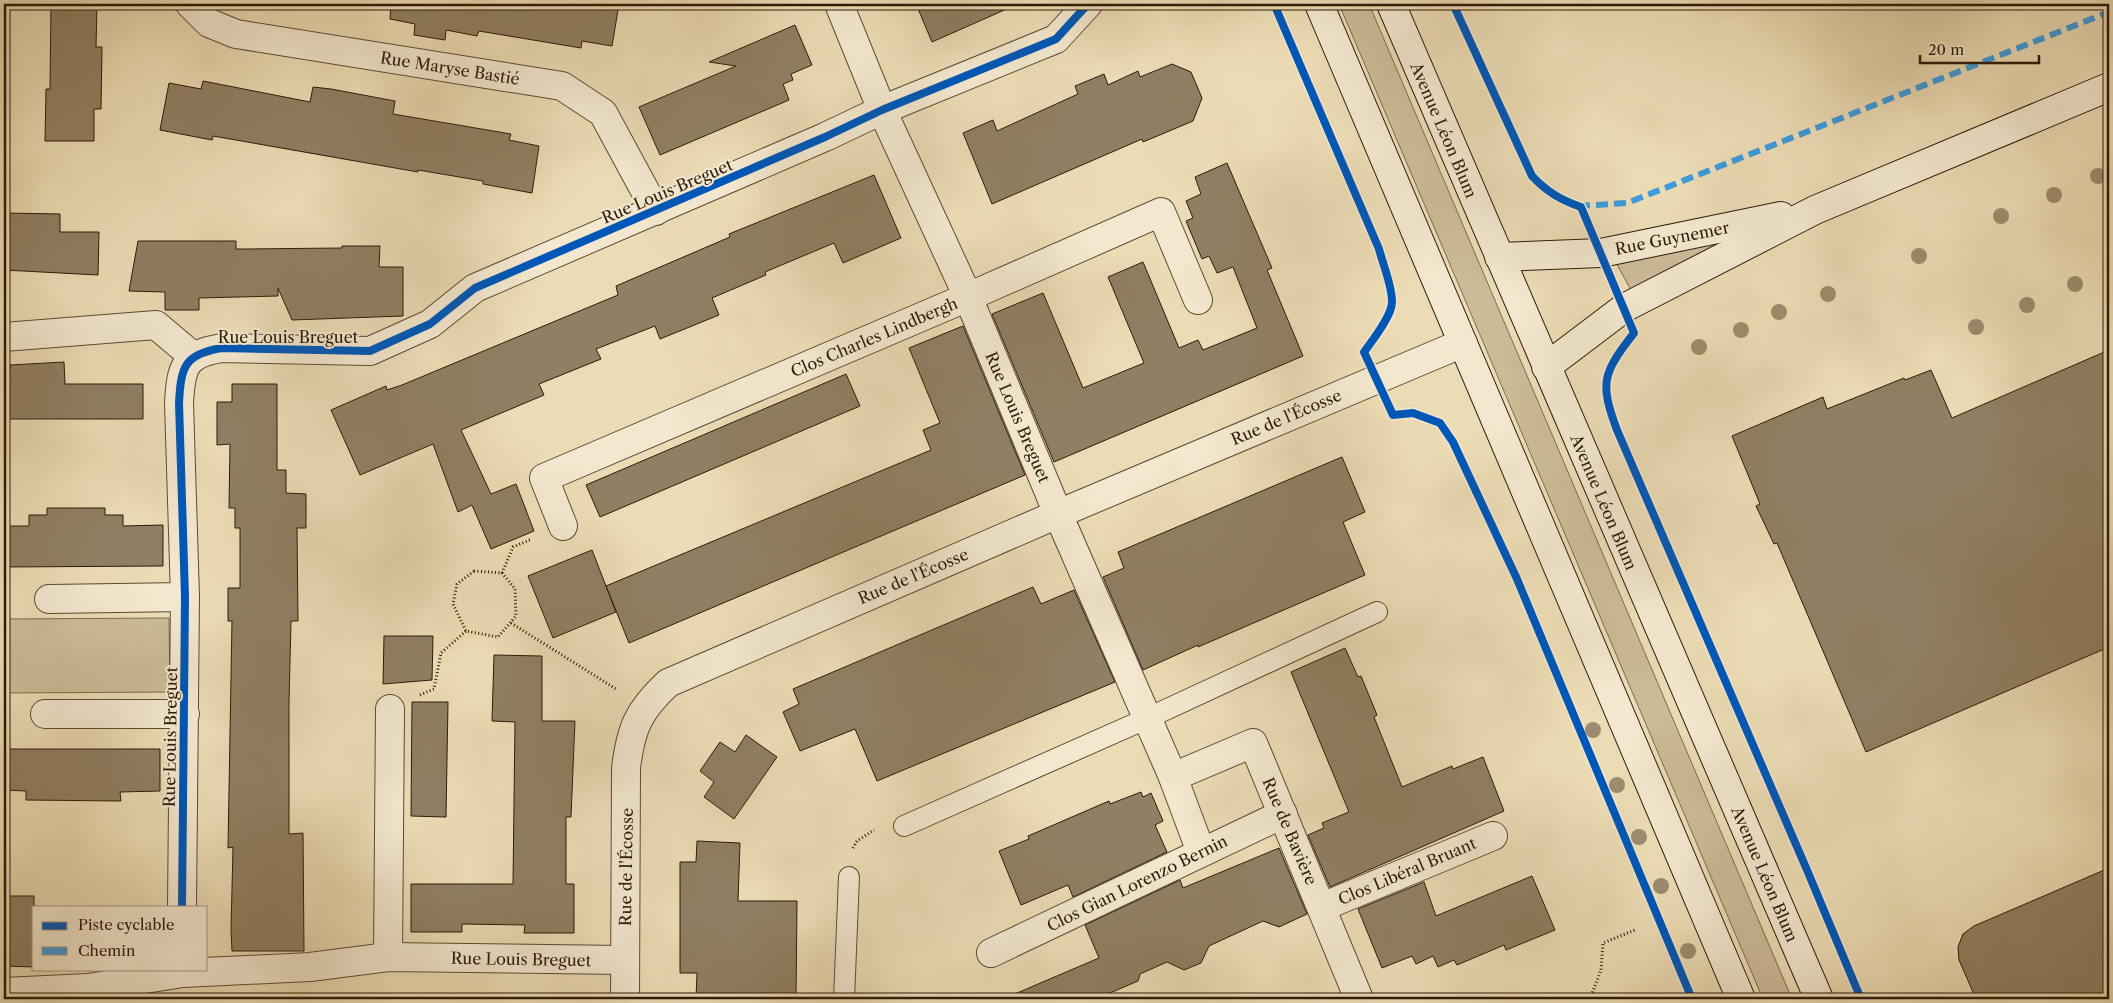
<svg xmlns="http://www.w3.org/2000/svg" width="2113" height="1003" font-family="'Libre Caslon Text',serif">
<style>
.green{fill:#ccbb98;stroke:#7c6a52}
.building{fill:#907f63;stroke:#2d1a0b}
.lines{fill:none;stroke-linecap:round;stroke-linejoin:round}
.lane-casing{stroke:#5d4a36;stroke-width:22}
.street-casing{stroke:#5d4a36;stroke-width:30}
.secondary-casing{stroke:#2d1a0b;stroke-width:30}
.path{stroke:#2d1a0b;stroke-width:3;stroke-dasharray:1 2.5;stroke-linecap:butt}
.lane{stroke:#f3e8cf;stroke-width:20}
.street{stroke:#f3e8cf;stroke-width:28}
.secondary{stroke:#f3e8cf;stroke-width:28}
.quiet{stroke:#3d9bde;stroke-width:6;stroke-dasharray:12 6;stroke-linecap:butt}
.cycleway-casing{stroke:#f3e8cf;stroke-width:11}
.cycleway{stroke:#0057b8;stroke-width:8}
.tree{fill:#9d8c6f}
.labels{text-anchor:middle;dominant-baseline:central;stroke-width:4;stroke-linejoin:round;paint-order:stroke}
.street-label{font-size:16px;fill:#2d1a0b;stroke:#f3e8cf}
</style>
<rect width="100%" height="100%" fill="#ecdcb5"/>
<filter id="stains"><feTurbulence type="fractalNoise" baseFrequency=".004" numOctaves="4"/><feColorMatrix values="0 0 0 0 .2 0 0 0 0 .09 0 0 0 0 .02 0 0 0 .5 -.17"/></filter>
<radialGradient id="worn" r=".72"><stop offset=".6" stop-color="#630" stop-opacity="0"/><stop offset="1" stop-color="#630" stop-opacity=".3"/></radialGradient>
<g class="green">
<polygon points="1339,4 1369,4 1792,999 1763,999"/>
<polygon points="1796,217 1631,290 1615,261"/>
<polygon points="169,618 170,692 4,693 4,619"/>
</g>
<g class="building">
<polygon points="51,4 97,4 96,47 102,47 101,109 94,109 94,141 45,141 46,89 50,89"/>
<polygon points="391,4 619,4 612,46 582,41 581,48 479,31 477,36 446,30 445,40 414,35 415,24 390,19"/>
<polygon points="916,4 1018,4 932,42"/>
<polygon points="795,25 812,65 791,74 793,80 783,84 789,100 660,155 639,107 736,66 709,62"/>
<polygon points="1172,64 1191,72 1202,98 1193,121 1143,142 1142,139 992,204 963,133 993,120 997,131 1078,94 1075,86 1104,74 1108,85 1138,71 1140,77"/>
<polygon points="203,81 310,102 313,87 331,89 395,101 393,114 511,134 509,140 539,146 532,193 483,184 483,181 418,170 418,172 213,136 212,140 160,130 169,83 201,89"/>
<polygon points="1227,163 1272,268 1267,270 1303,356 1054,462 992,314 1043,293 1083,388 1144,363 1108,277 1143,262 1179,348 1198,340 1203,350 1257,328 1233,267 1217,273 1209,256 1202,259 1186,221 1193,218 1186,201 1201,194 1195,177"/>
<polygon points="874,175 901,238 843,263 834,243 765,272 766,275 712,298 719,315 660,339 655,326 596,349 601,359 539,384 544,395 461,430 491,494 516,484 534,531 491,549 472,505 458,512 433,444 360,475 331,410 386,386 387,390 402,385 618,295 616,286 730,237 729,234"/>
<polygon points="4,213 60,214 60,232 99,232 98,275 4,270"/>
<polygon points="138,241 236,241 236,249 245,249 342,248 342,246 380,246 379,267 403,267 403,316 292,320 278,288 278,296 199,298 199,310 165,310 165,292 129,291"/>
<polygon points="963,326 1025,475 629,643 606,586 616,612 553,638 528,576 592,550 606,586 931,450 923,430 940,423 909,348"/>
<polygon points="2109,350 2109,647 1866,752 1777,543 1774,544 1756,506 1760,504 1732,436 1823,397 1827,409 1904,378 1905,380 1931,370 1952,418"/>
<polygon points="64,362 65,384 143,384 143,419 4,419 4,369 10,369 10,365"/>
<polygon points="846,374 860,406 600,517 586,485"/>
<polygon points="232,384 277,384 277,470 286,470 286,493 306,494 306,528 297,528 298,621 291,621 289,701 289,834 303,833 304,951 232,951 231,930 233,847 228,848 232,621 228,621 228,588 240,588 240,528 235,528 235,508 229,508 230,444 217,445 217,402 232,402"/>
<polygon points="1342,457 1365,512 1343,522 1365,575 1198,647 1198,645 1143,670 1103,577 1124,568 1118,552"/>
<polygon points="47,508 105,508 105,515 123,515 123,526 163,525 163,566 4,567 4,526 29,526 29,515 47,515"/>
<polygon points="1033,587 1041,604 1074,590 1115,682 877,781 855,729 800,751 783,712 799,704 793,689"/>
<polygon points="384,636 433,636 432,680 383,684"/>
<polygon points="1345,648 1358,677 1361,676 1377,715 1374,717 1402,787 1452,766 1453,769 1483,757 1504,811 1330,887 1308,835 1324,828 1322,823 1349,812 1291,672"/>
<polygon points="494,655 542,656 542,721 575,721 571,817 566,817 566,884 574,884 574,933 524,933 525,925 462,924 462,932 411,932 411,884 513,884 515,722 492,721"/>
<polygon points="412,702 448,702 446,817 411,816"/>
<polygon points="746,735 777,757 734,819 704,797 714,782 700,771 720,742 735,752"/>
<polygon points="4,749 160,749 160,791 120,792 121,801 26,800 26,791 4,790"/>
<polygon points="1141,792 1143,797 1151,793 1163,821 1155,825 1167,852 1073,897 1068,885 1021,905 999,851 1029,839 1028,836 1109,801 1110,804"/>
<polygon points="697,841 740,843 738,901 797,901 796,999 696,999 697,973 680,973 680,862 696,862"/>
<polygon points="1279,848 1307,914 1279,927 1263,921 1209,946 1201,963 1184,970 1167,962 1140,974 1138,981 1096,999 1003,999 1099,958 1085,925 1180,880 1183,888"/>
<polygon points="2109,868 2109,999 1976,999 1959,960 1958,947 1963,934 1974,926"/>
<polygon points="1532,876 1555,930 1506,950 1504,945 1457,965 1454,960 1438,967 1433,956 1416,964 1412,956 1382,968 1358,909 1424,882 1436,916"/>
<polygon points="4,896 34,896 34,967 4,966"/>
</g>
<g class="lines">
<defs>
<g id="lane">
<polyline points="904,826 1148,718 1377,612"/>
<polyline points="844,999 849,877"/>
</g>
<g id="street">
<polyline points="190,4 209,23 236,34 562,86 603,113 656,211"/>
<polyline points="839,4 882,110 968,297 1058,514 1173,777"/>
<polyline points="4,337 156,325 194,357"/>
<polyline points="563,526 544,478 968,297 1161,212 1198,300"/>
<polyline points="49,599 185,597"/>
<polyline points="45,714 185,714"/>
<polyline points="1201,852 1173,777 1253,743 1359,999"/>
<path d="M182,907L185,597L179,403C181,367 184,354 222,348L370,351L430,324L475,288L825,137L882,110L1056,39L1088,4"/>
<polyline points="1322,907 1493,836"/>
<polyline points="991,953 1283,814"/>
<polyline points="388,957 390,709"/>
<polyline points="183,969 183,973 310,967 388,957 624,960"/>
<polyline points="4,992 88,988 183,973"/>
<path d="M625,999L626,768C631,728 638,711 668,683L1058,514L1463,343"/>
</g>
<g id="secondary">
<polyline points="1319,4 1741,999"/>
<polyline points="1391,4 1819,999"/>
<polyline points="1499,257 1601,253 1781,216"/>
<polyline points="1546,367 1624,308 1815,210 2109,87"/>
</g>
</defs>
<use href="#lane" class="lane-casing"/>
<use href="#street" class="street-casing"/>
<use href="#secondary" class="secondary-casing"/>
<g class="path">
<polygon points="474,571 502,573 515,589 516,616 498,637 466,631 453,604 457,584"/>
<polyline points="502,573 513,547 532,539"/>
<polyline points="511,623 616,689"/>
<polyline points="420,695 434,689 441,653 466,631"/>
<polyline points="853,848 857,841 874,830"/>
<polyline points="1590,999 1601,970 1603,943 1635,930"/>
</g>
<use href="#lane" class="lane"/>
<use href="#street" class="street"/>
<use href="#secondary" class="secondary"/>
<polyline class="quiet" points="1578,206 1627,203 2109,12"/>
<defs>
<g id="cycleway">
<path d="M1274,4L1379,249C1383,265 1392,285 1392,302C1392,316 1372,341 1364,352L1393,415L1413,413L1440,423L1453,442L1517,579L1692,999"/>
<path d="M1453,4L1532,176C1547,192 1561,200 1581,207L1634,333C1603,373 1599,382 1617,430L1807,870L1861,999"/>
<path d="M182,907L185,597L179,403C181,367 184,354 222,348L370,351L430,324L475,288L825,137L882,110L1056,39L1088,4"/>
</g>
</defs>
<use href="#cycleway" class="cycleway-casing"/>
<use href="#cycleway" class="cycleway"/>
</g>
<g class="tree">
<circle cx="2098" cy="176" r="8"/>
<circle cx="2054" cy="195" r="8"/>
<circle cx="2001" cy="216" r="8"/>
<circle cx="1919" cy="256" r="8"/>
<circle cx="2075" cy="284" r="8"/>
<circle cx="1828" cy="294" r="8"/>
<circle cx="2027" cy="305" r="8"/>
<circle cx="1779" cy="312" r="8"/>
<circle cx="1976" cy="327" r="8"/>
<circle cx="1741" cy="330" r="8"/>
<circle cx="1699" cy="347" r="8"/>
<circle cx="1593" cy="730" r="8"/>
<circle cx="1617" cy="785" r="8"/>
<circle cx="1639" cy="837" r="8"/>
<circle cx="1661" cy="886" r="8"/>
<circle cx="1688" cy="951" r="8"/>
</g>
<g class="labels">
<g class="street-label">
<text transform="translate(450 68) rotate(9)">Rue Maryse Bastié</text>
<text transform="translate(1444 130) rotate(67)">Avenue Léon Blum</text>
<text transform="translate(667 191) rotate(-23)">Rue Louis Breguet</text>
<text transform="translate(1672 238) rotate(-11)">Rue Guynemer</text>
<text x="288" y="337">Rue Louis Breguet</text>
<text transform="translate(874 337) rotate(-23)">Clos Charles Lindbergh</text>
<text transform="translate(1018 417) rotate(67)">Rue Louis Breguet</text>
<text transform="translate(1286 417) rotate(-23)">Rue de l'Écosse</text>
<text transform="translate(1604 502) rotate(67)">Avenue Léon Blum</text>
<text transform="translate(913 576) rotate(-23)">Rue de l'Écosse</text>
<text transform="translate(170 737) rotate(-89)">Rue Louis Breguet</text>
<text transform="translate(1290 831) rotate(67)">Rue de Bavière</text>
<text transform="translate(626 867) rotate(-89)">Rue de l'Écosse</text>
<text transform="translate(1407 871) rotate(-23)">Clos Libéral Bruant</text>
<text transform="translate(1765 874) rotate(67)">Avenue Léon Blum</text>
<text transform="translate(1137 883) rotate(-26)">Clos Gian Lorenzo Bernin</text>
<text transform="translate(521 959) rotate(1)">Rue Louis Breguet</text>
</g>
</g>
<rect width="2113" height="1003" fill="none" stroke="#ecdcb5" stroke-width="20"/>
<rect x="5" y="5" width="2103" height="993" fill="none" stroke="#2d1a0b" stroke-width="2.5"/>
<rect x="10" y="10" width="2093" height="983" fill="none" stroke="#2d1a0b"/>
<rect x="32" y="906" width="175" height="65" fill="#f3e8cf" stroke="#a49681"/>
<rect x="42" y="922" width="25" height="8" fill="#0057b8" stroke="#a49681"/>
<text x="78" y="930" font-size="15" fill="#2d1a0b">Piste cyclable</text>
<rect x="42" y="947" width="25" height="8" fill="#3d9bde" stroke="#a49681"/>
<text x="78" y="956" font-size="15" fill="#2d1a0b">Chemin</text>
<path d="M1920 55v8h119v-8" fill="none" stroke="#2d1a0b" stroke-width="2.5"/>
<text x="1928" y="55" font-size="15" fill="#2d1a0b" stroke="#f3e8cf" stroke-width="4" paint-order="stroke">20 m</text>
<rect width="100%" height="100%" filter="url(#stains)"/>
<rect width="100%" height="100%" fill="url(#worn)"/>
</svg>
